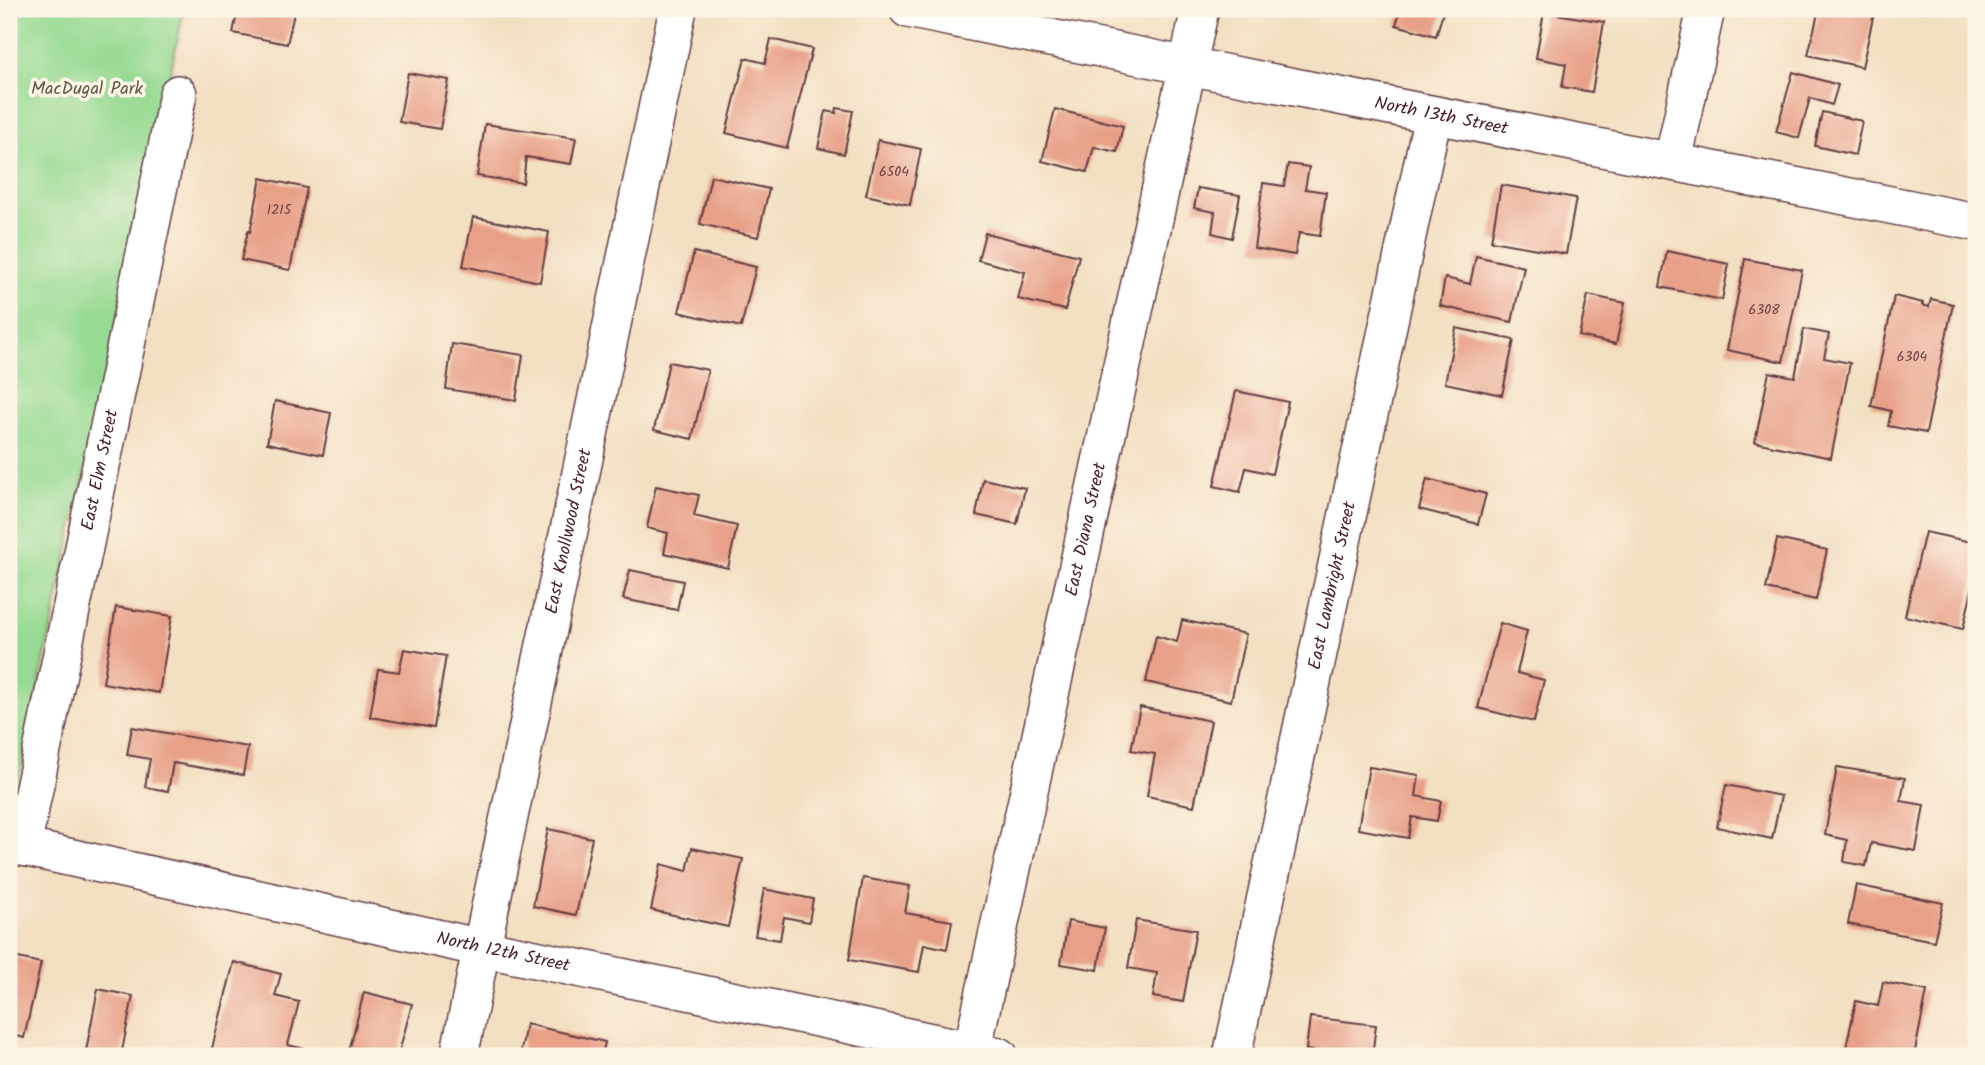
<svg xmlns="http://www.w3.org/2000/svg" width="1985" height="1065" font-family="Kalam,sans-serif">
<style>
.green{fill:#96da93;stroke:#707c5f;stroke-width:2}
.building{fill:#e8a089}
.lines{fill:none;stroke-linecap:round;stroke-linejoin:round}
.minor-casing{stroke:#633c42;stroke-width:40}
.minor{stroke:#fff;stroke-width:37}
.labels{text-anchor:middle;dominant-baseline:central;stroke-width:7;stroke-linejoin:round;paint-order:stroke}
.number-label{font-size:14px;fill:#723f42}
.park-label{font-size:18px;fill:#61574a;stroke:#fcf5e5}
.street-label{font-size:18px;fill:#4a1f2b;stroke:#fcf5e5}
</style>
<rect width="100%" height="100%" fill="#fcf5e5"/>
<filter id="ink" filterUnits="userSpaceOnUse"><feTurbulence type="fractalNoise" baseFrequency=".0143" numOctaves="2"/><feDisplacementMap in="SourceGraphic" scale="14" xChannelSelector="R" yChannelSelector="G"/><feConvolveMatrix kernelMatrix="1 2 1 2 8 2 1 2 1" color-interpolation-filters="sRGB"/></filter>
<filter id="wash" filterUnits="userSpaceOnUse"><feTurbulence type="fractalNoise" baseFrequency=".00686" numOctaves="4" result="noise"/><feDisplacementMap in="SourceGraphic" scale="28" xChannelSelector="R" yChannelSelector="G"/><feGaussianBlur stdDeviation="1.57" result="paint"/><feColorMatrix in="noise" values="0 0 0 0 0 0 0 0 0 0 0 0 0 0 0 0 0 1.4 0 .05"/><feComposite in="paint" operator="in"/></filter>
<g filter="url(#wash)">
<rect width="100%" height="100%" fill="#f3dfc1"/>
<polygon class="green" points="9,9 184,9 9,826"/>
<g id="blocks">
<g class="building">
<polygon points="238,9 295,9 287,44 233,33"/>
<polygon points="1401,9 1444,9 1436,36 1396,25"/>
<polygon points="1819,9 1875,9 1862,67 1808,55"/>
<polygon points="1544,12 1604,22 1592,92 1562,87 1566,64 1536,58"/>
<polygon points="771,39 812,49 787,148 726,133 745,58 765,63"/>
<polygon points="1793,72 1838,85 1832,105 1810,98 1799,138 1776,132"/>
<polygon points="408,73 449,80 440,129 399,122"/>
<polygon points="837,108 853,111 844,154 818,148 826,111 836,113"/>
<polygon points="1055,109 1123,126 1117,152 1094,147 1087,172 1042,161"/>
<polygon points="1822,112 1862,121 1855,155 1815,146"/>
<polygon points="485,124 576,138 571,164 526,157 523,183 477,176"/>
<polygon points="878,140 921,149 910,205 866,195"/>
<polygon points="1288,164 1309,167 1305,189 1326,192 1320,236 1299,233 1295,255 1254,248 1263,183 1284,186"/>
<polygon points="711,176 769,189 758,237 700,224"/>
<polygon points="261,178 307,188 290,270 241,260 248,231 250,232"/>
<polygon points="1501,185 1576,198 1566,254 1491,241"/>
<polygon points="1198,188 1240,195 1232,238 1212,233 1215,212 1194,208"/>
<polygon points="473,217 549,232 540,282 463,266"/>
<polygon points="985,233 1079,256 1065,310 1018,299 1025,272 978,260"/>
<polygon points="1667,251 1729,264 1722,300 1660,287"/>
<polygon points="694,252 756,267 741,327 679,312"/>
<polygon points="1476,256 1524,267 1512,322 1440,306 1445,278 1470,284"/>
<polygon points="1745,259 1802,270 1783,362 1727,350"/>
<polygon points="1588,295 1625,303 1616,344 1579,336"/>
<polygon points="1894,296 1923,303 1922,305 1929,307 1931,299 1953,304 1926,433 1888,426 1891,411 1871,406"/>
<polygon points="1456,328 1514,340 1502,395 1445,383"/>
<polygon points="1804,329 1829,334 1824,358 1850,363 1831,458 1755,442 1769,372 1795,377"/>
<polygon points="452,344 523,355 516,400 446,389"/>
<polygon points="669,362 708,370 692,439 654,430"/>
<polygon points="1236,391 1288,402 1272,474 1246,468 1240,492 1214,486"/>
<polygon points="275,401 331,413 323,455 267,443"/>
<polygon points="983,479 1025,488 1017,524 976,515"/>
<polygon points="1427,479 1486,494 1478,524 1419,509"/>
<polygon points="656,486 699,495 694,516 737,526 728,568 664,553 668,533 647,528"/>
<polygon points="1925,532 1976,543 1976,572 1963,629 1905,616"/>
<polygon points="1777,539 1827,550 1816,600 1766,589"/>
<polygon points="630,570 683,581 677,610 623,599"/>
<polygon points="116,607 172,616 159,693 103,683"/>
<polygon points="1182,620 1246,634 1231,701 1146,682 1156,636 1177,642"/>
<polygon points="1500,623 1527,631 1517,673 1544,680 1534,722 1478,708"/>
<polygon points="404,649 446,656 434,728 370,717 378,669 399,672"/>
<polygon points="1140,707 1211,721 1194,806 1147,796 1155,754 1131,750"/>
<polygon points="132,727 248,747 243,775 173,763 168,791 145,787 150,759 127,755"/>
<polygon points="1369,767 1419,775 1416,796 1441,801 1437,821 1412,817 1408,838 1358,829"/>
<polygon points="1837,767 1905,778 1901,801 1924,805 1916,851 1871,843 1866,866 1844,862 1847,840 1825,835"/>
<polygon points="1726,785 1781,796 1772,839 1717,827"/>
<polygon points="548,829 592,838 576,915 533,906"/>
<polygon points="692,848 743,859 728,927 651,910 661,864 687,871"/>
<polygon points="863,878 910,886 905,913 952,921 947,949 924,944 919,972 849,960"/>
<polygon points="1856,885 1943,903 1934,941 1848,924"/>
<polygon points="764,889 813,899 809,922 784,917 780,940 755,936"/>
<polygon points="1136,920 1196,930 1183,1002 1153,997 1157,973 1128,968"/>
<polygon points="1068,921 1105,928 1098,970 1061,964"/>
<polygon points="9,956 41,963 24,1038 9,1034"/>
<polygon points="234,962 281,974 275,996 299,1002 288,1045 312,1051 310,1056 210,1056"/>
<polygon points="1883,982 1927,991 1914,1056 1868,1056 1869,1053 1846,1048 1856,1001 1878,1006"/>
<polygon points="98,989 133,996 121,1056 85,1056"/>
<polygon points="364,992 412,1004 398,1056 348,1056"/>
<polygon points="1310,1017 1376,1025 1372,1056 1351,1056 1306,1050"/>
<polygon points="526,1024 605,1042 602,1056 520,1056"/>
</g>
</g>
</g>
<g filter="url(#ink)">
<use href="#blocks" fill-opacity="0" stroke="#633c42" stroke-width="2"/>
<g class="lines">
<defs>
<g id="minor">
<path id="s1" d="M908,9L1188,66L1976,222"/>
<polyline points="1673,161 1706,9"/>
<path id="s2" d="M9,844L482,948L999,1056"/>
<path id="s3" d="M22,847L178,94"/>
<path id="s4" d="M972,1051L1200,9"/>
<path id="s5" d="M459,1056L678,9"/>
<path id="s6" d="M1232,1056L1433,115"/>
</g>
</defs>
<use href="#minor" class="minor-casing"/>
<use href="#minor" class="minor"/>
</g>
</g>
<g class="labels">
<g class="number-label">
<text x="894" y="172">6504</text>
<text x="279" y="210">1215</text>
<text x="1764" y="310">6308</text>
<text x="1912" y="357">6304</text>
</g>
<g class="park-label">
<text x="87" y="89">MacDugal Park</text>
</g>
<g class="street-label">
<text stroke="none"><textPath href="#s1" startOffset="544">North 13th Street</textPath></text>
<text stroke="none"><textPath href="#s3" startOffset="385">East Elm Street</textPath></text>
<text stroke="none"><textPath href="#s4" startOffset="534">East Diana Street</textPath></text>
<text stroke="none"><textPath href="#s5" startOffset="536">East Knollwood Street</textPath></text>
<text stroke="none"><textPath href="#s6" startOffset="481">East Lambright Street</textPath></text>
<text stroke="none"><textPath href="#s2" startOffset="506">North 12th Street</textPath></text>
</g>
</g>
<rect width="1985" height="1065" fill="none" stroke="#fcf5e5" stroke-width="35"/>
</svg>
